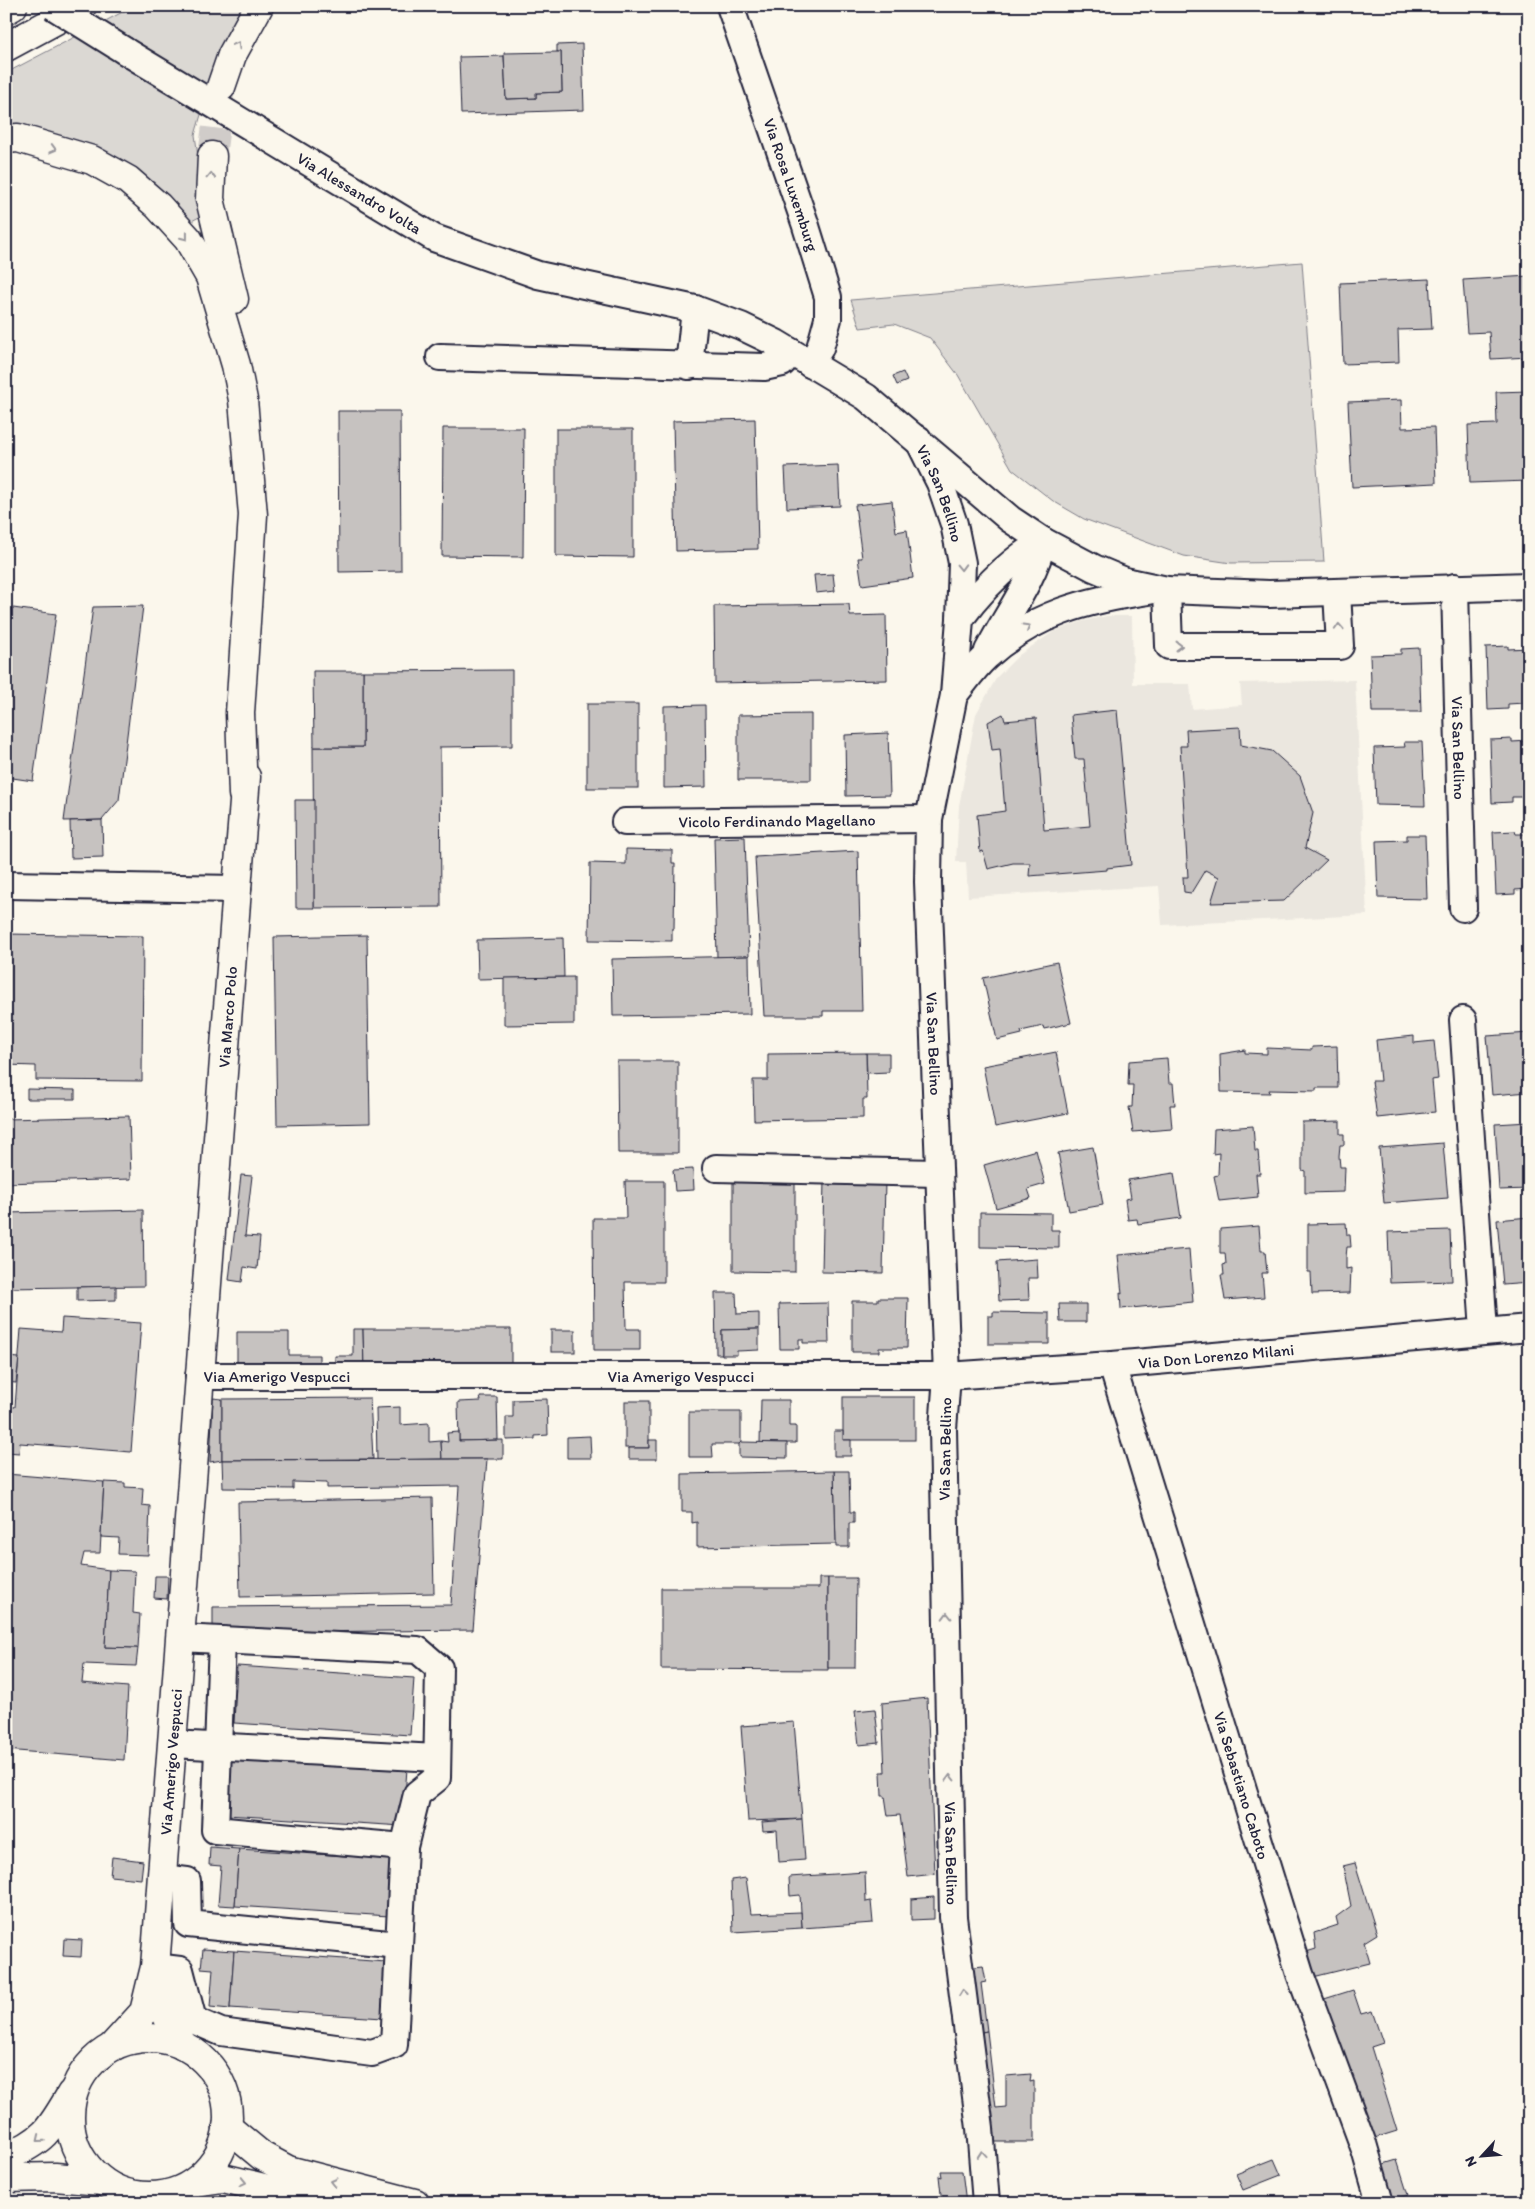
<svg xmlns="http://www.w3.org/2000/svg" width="1535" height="2209" font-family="Itim,sans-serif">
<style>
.built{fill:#ebe7df}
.green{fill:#dbd8d3;stroke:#7e7d87}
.building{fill:#c6c2c0;stroke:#22223b}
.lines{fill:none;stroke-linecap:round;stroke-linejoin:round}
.highway-tunnel{stroke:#d0ccc9;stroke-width:28;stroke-dasharray:28 14;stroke-linecap:butt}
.minor-casing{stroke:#22223b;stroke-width:30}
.major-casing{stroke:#22223b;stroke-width:31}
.highway-casing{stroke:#22223b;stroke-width:31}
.minor{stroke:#fbf7ec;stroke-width:26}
.major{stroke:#fbf7ec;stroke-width:28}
.highway{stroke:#fbf7ec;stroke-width:28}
.minor-bridge-casing{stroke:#22223b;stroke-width:30;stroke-linecap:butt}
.minor-bridge{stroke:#fbf7ec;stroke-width:26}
.oneway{stroke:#99979c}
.labels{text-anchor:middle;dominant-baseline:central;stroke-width:4;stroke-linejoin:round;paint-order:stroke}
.street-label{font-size:16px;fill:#22223b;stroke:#fbf7ec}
</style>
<rect width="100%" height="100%" fill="#fbf7ec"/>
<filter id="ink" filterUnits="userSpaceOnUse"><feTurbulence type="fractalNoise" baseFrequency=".02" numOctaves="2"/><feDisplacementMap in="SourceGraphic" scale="10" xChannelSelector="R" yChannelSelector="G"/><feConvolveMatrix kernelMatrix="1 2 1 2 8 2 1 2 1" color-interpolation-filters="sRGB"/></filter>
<g filter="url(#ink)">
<polygon class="built" points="1107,616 1132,616 1133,684 1190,684 1192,709 1242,705 1240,683 1355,680 1367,915 1162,925 1159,886 968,897 966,862 956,862 959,806 976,714 997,677 1019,655 1053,632 1083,621"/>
<g class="green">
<polygon points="134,6 246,6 218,57 195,135 204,199 203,215 186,224 154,191 6,138 6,73"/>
<polygon points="1302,262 1324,562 1231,563 1184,556 1084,519 1053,501 1012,469 958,375 930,338 894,324 860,328 851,300"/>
</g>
<g class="building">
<polygon points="582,44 584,110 461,114 459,57 504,56 506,99 536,98 536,93 562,92 561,52 557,52 557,45"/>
<polygon points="557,52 561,52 562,92 536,93 536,98 506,99 504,53"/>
<polygon points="1529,276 1529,357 1491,359 1489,332 1467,333 1463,280"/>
<polygon points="1429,279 1432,329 1398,330 1399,362 1343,364 1340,283"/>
<polygon points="903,372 907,381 897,385 893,376"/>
<polygon points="1529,391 1529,481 1470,483 1468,425 1497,424 1496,392"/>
<polygon points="1401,400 1402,428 1434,427 1436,483 1352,487 1348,402"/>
<polygon points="338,411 400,411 401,571 339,572"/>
<polygon points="755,419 758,549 676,551 673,421"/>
<polygon points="443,428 524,428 523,557 442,556"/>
<polygon points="556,429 633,429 633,557 556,556"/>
<polygon points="838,465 840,506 787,508 785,467"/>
<polygon points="892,501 896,532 907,530 913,578 862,585 858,558 862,558 855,505"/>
<polygon points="833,574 835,591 816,593 814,575"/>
<polygon points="849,604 850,616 886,615 887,680 715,683 714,606"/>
<polygon points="143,606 119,800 102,820 64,821 93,607"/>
<polygon points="6,607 56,614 33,781 6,777"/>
<polygon points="1508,646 1508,649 1529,648 1529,707 1524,707 1524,703 1508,704 1508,709 1488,710 1486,647"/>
<polygon points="1419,648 1421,712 1372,712 1370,655 1401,654 1401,649"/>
<polygon points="512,670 512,746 440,747 441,907 314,908 313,747 363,747 363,671"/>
<polygon points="313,671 363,671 363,747 314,747"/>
<rect x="587" y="704" width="51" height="84"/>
<polygon points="705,705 706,787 664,788 664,706"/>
<polygon points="1117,710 1131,865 1107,868 1107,870 1029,876 1030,863 1013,863 988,869 983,851 980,852 977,815 1005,811 1000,749 992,750 988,722 1003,714 1005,721 1036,718 1044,830 1090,826 1084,759 1075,759 1071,715"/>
<polygon points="811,714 811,780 738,780 738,715"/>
<polygon points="1240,727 1241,745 1272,751 1300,776 1313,813 1305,848 1327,860 1284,901 1211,903 1219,877 1205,870 1191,893 1184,892 1183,877 1188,877 1180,746 1187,746 1186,730"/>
<polygon points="888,733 890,795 846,796 845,735"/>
<polygon points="1512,739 1512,742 1529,741 1529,800 1528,797 1512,797 1512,802 1492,803 1490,740"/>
<polygon points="1404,742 1422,742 1425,806 1376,805 1374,748 1405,747"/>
<polygon points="295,800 314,800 314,908 296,908"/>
<polygon points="102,820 103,857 71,858 70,821"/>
<polygon points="1515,831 1516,834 1529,834 1529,889 1515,890 1515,894 1496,895 1493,832"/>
<polygon points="1407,835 1425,835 1427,899 1378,898 1376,841 1407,840"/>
<polygon points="745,837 749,956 717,957 714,838"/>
<polygon points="626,849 672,850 672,863 675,863 674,929 672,929 672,941 589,940 590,863 626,864"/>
<polygon points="858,851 862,1011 823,1011 823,1016 764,1016 755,857"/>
<polygon points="6,934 143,936 142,1081 36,1080 36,1066 6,1065"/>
<polygon points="367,935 370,1123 277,1125 274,937"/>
<polygon points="563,938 564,977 478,979 477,940"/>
<polygon points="749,956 750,1014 613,1016 612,959"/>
<polygon points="1057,962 1071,1023 1044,1029 1043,1026 1021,1031 1022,1034 997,1040 983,978"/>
<polygon points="574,977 574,1024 504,1025 504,978"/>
<polygon points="1529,1033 1529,1092 1492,1095 1487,1036"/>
<polygon points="1414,1036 1414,1043 1434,1041 1438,1079 1432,1080 1435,1112 1377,1118 1372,1081 1380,1081 1376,1040"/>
<polygon points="1337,1046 1338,1088 1316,1088 1316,1091 1269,1090 1270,1093 1221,1092 1220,1054 1245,1050 1245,1053 1267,1054 1267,1048 1312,1050 1312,1047"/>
<polygon points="1056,1052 1068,1113 995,1127 983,1066"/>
<polygon points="866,1053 889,1053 889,1072 867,1073"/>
<polygon points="866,1053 867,1099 863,1099 863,1118 754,1120 753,1080 768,1080 768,1054"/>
<polygon points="1167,1058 1169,1083 1173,1083 1175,1105 1170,1105 1172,1129 1133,1132 1129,1107 1132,1107 1133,1085 1128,1085 1129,1061"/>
<polygon points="617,1061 678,1061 678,1153 618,1153"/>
<polygon points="27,1089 75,1090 75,1099 27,1099"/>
<polygon points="129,1116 131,1179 6,1183 6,1119"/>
<polygon points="1340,1121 1340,1134 1344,1134 1344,1145 1340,1145 1339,1156 1340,1167 1345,1167 1344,1192 1305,1193 1305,1171 1302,1170 1302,1122"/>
<polygon points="1529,1122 1529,1189 1499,1190 1495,1124"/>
<polygon points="1253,1126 1255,1151 1258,1151 1260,1174 1256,1174 1258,1197 1219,1201 1214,1176 1218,1175 1219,1153 1213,1154 1214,1129"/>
<polygon points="1443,1143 1448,1198 1384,1203 1379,1148"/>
<polygon points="1093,1147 1103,1205 1069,1211 1058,1153"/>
<polygon points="1036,1150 1045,1184 1028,1189 1031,1198 996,1208 984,1165"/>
<polygon points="693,1169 694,1190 675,1191 673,1170"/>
<polygon points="1174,1173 1181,1218 1138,1224 1137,1219 1128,1220 1125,1199 1131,1198 1128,1180"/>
<polygon points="241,1175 252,1176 245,1236 260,1237 257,1269 244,1267 242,1282 229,1280"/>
<polygon points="824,1180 885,1181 883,1273 822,1272"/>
<polygon points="625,1181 664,1181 664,1282 625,1282 626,1329 640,1329 640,1350 594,1350 593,1218 626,1218"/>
<polygon points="733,1181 795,1182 795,1272 733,1271"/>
<polygon points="143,1210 144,1286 6,1288 6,1213"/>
<polygon points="980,1212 1051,1213 1051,1230 1059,1230 1059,1248 980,1247"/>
<polygon points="1529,1217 1529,1283 1503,1285 1497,1220"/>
<polygon points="1346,1223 1347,1235 1350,1235 1351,1247 1347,1247 1346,1257 1346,1269 1351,1268 1350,1293 1312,1294 1311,1272 1308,1272 1308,1224"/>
<polygon points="1259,1226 1261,1251 1265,1251 1267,1273 1262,1273 1264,1297 1225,1300 1221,1275 1224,1275 1223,1265 1226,1264 1225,1253 1220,1253 1220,1229"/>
<polygon points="1450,1230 1452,1281 1390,1283 1388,1232"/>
<polygon points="1189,1249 1193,1302 1121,1309 1120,1293 1122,1294 1118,1255"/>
<polygon points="1037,1259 1038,1278 1028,1278 1029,1300 999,1301 997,1262"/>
<polygon points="116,1286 116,1300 77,1301 77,1287"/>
<polygon points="715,1293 736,1293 737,1314 759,1313 759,1329 722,1330 722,1354 716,1354"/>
<polygon points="878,1298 908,1298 907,1348 879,1348 879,1352 852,1352 852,1301 878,1301"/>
<polygon points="828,1303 829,1343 803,1343 803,1339 799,1339 799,1349 780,1349 779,1304"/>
<polygon points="1059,1304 1086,1304 1086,1322 1060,1322"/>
<polygon points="993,1312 1049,1313 1049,1344 988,1344 988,1316 993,1316"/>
<polygon points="62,1318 141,1323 131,1452 20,1443 19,1453 6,1452 6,1407 15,1407 21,1329 61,1332"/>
<polygon points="353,1329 363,1329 364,1369 335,1369 335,1356 353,1356"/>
<polygon points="363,1329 511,1329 511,1368 364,1369"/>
<polygon points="759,1329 759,1350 737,1351 737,1355 722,1355 722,1330"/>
<rect x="551" y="1330" width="24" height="22"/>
<polygon points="237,1332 289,1332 289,1355 319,1355 319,1368 237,1368"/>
<polygon points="6,1357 19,1358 16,1383 6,1382"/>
<polygon points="480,1397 497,1397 498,1440 459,1441 458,1402 481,1401"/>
<rect x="843" y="1397" width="72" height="43"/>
<polygon points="213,1398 222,1399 222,1460 210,1462"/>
<polygon points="370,1398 373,1459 222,1460 222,1399"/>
<polygon points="547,1399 548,1435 535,1436 535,1439 506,1440 506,1417 513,1417 513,1400"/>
<polygon points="761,1400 789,1400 789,1426 796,1426 796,1443 760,1443"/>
<rect x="625" y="1401" width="24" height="47"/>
<polygon points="400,1407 400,1425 429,1423 429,1442 441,1441 442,1459 377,1460 376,1408"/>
<polygon points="689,1412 741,1412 741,1444 712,1444 713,1457 689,1457"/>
<polygon points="834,1431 843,1431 843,1440 851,1440 851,1456 834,1456"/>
<polygon points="459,1432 459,1441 503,1440 503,1459 442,1459 441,1441 448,1442 447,1433"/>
<polygon points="590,1436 591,1458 567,1458 567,1437"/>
<polygon points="649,1440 657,1440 657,1459 629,1459 629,1448 649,1448"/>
<polygon points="741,1442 787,1443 787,1458 739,1457 739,1444"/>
<polygon points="487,1459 473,1630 213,1633 213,1607 451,1605 459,1486 327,1488 327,1483 293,1482 293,1489 223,1488 222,1460"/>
<polygon points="834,1471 849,1471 850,1512 854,1512 854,1523 849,1523 849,1547 836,1547"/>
<polygon points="834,1471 836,1544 697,1547 697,1522 692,1523 692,1512 682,1512 682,1474"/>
<polygon points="6,1474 104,1482 100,1553 84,1553 81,1566 109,1570 105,1647 138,1648 136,1666 84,1664 82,1683 128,1687 124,1760 6,1750"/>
<polygon points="104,1482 125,1483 125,1487 143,1488 142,1505 150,1506 148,1555 118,1554 119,1538 101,1537"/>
<polygon points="432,1498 434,1593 240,1597 238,1502"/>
<polygon points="109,1570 135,1571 133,1613 140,1614 138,1648 105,1647"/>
<polygon points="155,1576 168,1576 167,1599 154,1598"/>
<polygon points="819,1578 828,1578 828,1670 661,1669 661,1588 819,1588"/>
<polygon points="828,1578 856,1578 855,1668 828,1668"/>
<polygon points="237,1666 414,1678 410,1735 234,1723"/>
<polygon points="927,1698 935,1874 908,1877 900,1815 888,1816 885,1796 882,1796 881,1772 885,1772 882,1703"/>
<polygon points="875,1709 879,1743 859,1745 855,1711"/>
<polygon points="794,1722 802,1819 748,1821 741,1726"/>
<polygon points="231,1757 407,1768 403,1826 227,1815"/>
<polygon points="802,1819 805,1860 779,1862 777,1830 763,1831 762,1822"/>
<polygon points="210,1847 239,1849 235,1906 218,1905 221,1866 209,1865"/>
<polygon points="239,1849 392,1859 389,1916 235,1906"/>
<polygon points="112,1857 143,1861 141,1879 110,1876"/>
<polygon points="1355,1863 1377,1934 1364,1942 1370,1963 1309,1978 1303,1953 1316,1949 1314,1933 1338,1925 1336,1917 1351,1906 1343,1866"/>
<polygon points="865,1872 866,1902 871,1901 873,1923 802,1928 800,1895 790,1896 789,1877"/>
<polygon points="746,1878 751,1914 801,1912 802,1928 733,1932 731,1880"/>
<polygon points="934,1897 934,1919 911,1920 911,1899"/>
<polygon points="64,1939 82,1940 81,1957 63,1956"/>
<polygon points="203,1949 234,1951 230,2009 210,2007 213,1969 201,1968"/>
<polygon points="234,1951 386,1962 383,2018 230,2008"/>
<polygon points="983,1966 986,1982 981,1983 987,2031 971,2034 966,1968"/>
<polygon points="1353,1990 1361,2014 1372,2011 1383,2043 1371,2047 1397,2131 1365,2141 1321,2000"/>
<polygon points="987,2031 996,2108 1006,2107 1006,2076 1031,2074 1030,2082 1034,2081 1034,2142 985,2142 971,2034"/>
<polygon points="1274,2159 1281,2175 1243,2190 1236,2174"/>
<polygon points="1397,2160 1408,2195 1388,2201 1377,2166"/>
<polygon points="941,2171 962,2171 966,2203 942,2203 939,2176 942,2177"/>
</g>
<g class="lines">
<polyline class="highway-tunnel" points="212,156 221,87"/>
<defs>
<g id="minor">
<path id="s1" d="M730,6L805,223L828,297V319L820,348L810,364"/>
<path id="s2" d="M125,51L434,238L538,275L695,309L741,326L776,343L866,397L1010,519L1043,541L1094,568L1125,581L1167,590L1269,594L1529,586"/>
<polyline points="440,357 764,367 782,363 791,352"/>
<polyline points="689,366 695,309"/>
<path id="s3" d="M918,439L940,483L954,524L962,563L960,619L954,695L929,819L928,882L947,1376L943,1429L953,1917L980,2128L986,2203"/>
<path id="s4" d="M1455,587L1463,908"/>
<polyline points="1167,590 1169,646 1340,646 1337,592"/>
<path d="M960,619C983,587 1009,562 1043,541"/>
<path d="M988,651C1007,614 1033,581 1043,541"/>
<path d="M954,695C964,683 974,668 986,657C1033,614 1087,600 1149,591"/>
<path id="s5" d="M625,822L929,819"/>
<polyline points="6,885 237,889"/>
<polyline points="1463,1020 1484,1331"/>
<polyline points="716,1168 937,1173"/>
<path id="s6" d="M1112,1365L1300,1974L1364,2147L1380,2203"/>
<path id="s7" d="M199,1376H947L1112,1365L1529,1328"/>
<polyline points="222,1640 215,1830 404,1847"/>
<polyline points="172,1744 437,1758"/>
<polyline points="162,1878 187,1881 188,1924 399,1945"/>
<polyline points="155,1967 180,1970 193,2020 221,2032 372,2053 394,2045 404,1847 417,1794 437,1778 439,1668 418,1650 180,1638"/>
</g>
<g id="major">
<polyline points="156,1973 166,2014 183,2046"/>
<circle cx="149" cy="2117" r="79"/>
<path id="s8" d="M113,2046L144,2012L155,1967L237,889"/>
<polyline points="227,2127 262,2156 288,2170 415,2203"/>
<path d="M6,2157C45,2140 50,2130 71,2094"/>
<polyline points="6,2178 55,2177 101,2181"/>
<polyline points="195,2182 223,2178 326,2203"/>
</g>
<g id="highway">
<polyline points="6,10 13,6"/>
<polyline points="6,47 82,6"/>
<polyline points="221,87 232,55 259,6"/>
<polyline points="6,139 18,138 92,160 128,180 158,206 188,239 210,277 236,365 243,400 253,515 240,713 243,794"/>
<polyline points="212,156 210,199 234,299"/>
<polyline points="237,889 246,777"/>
</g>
</defs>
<use href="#minor" class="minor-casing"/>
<use href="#major" class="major-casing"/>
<use href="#highway" class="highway-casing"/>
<use href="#minor" class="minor"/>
<use href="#major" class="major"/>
<use href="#highway" class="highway"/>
<defs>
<polyline id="minor-bridge" points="53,6 125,51"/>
</defs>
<use href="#minor-bridge" class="minor-bridge-casing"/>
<use href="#minor-bridge" class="minor-bridge"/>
</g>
<defs><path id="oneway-chevron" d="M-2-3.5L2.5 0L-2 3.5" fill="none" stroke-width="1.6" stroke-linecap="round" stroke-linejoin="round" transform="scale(1.25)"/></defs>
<g class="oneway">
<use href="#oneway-chevron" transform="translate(237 45) rotate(-61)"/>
<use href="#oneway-chevron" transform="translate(53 149) rotate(16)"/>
<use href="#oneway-chevron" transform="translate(211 176) rotate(-88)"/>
<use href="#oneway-chevron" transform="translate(185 237) rotate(52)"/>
<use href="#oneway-chevron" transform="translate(961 567) rotate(88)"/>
<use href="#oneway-chevron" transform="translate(1027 627) rotate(-31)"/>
<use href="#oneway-chevron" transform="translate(1339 627) rotate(-93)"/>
<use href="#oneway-chevron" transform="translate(1179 646)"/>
<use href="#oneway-chevron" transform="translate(947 1616) rotate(-91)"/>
<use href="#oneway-chevron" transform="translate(950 1778) rotate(-91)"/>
<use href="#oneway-chevron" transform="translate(963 1993) rotate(-97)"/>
<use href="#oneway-chevron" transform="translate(40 2139) rotate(141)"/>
<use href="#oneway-chevron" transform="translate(982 2154) rotate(-95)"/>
<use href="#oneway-chevron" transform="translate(243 2182) rotate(13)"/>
<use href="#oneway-chevron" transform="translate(334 2182) rotate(-166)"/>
</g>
</g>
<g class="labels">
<g class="street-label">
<text stroke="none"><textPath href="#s1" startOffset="189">Via Rosa Luxemburg</textPath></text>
<text stroke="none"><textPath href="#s2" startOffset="274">Via Alessandro Volta</textPath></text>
<text stroke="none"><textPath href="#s3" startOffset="59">Via San Bellino</textPath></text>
<text stroke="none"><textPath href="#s4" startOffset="161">Via San Bellino</textPath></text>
<text stroke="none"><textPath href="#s5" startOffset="152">Vicolo Ferdinando Magellano</textPath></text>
<text stroke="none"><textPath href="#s8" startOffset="1045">Via Marco Polo</textPath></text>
<text stroke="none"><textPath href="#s3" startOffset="616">Via San Bellino</textPath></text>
<text stroke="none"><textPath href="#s7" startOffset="1018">Via Don Lorenzo Milani</textPath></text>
<text stroke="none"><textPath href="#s7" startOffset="482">Via Amerigo Vespucci</textPath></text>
<text stroke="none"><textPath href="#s7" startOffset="78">Via Amerigo Vespucci</textPath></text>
<text transform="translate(945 1449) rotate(-89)">Via San Bellino</text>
<text stroke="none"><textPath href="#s8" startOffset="298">Via Amerigo Vespucci</textPath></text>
<text stroke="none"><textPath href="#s6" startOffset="440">Via Sebastiano Caboto</textPath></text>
<text stroke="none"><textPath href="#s3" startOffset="1426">Via San Bellino</textPath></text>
</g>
</g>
<rect width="1535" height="2209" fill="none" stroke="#fbf7ec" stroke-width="25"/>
<rect x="12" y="12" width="1510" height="2184" fill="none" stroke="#22223b" stroke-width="2" filter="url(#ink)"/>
<g transform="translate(1482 2156) rotate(244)" stroke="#fbf7ec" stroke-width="4" paint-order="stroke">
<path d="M0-4L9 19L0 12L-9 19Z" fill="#22223b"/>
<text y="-8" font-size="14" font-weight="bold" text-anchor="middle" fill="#22223b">N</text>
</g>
</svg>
